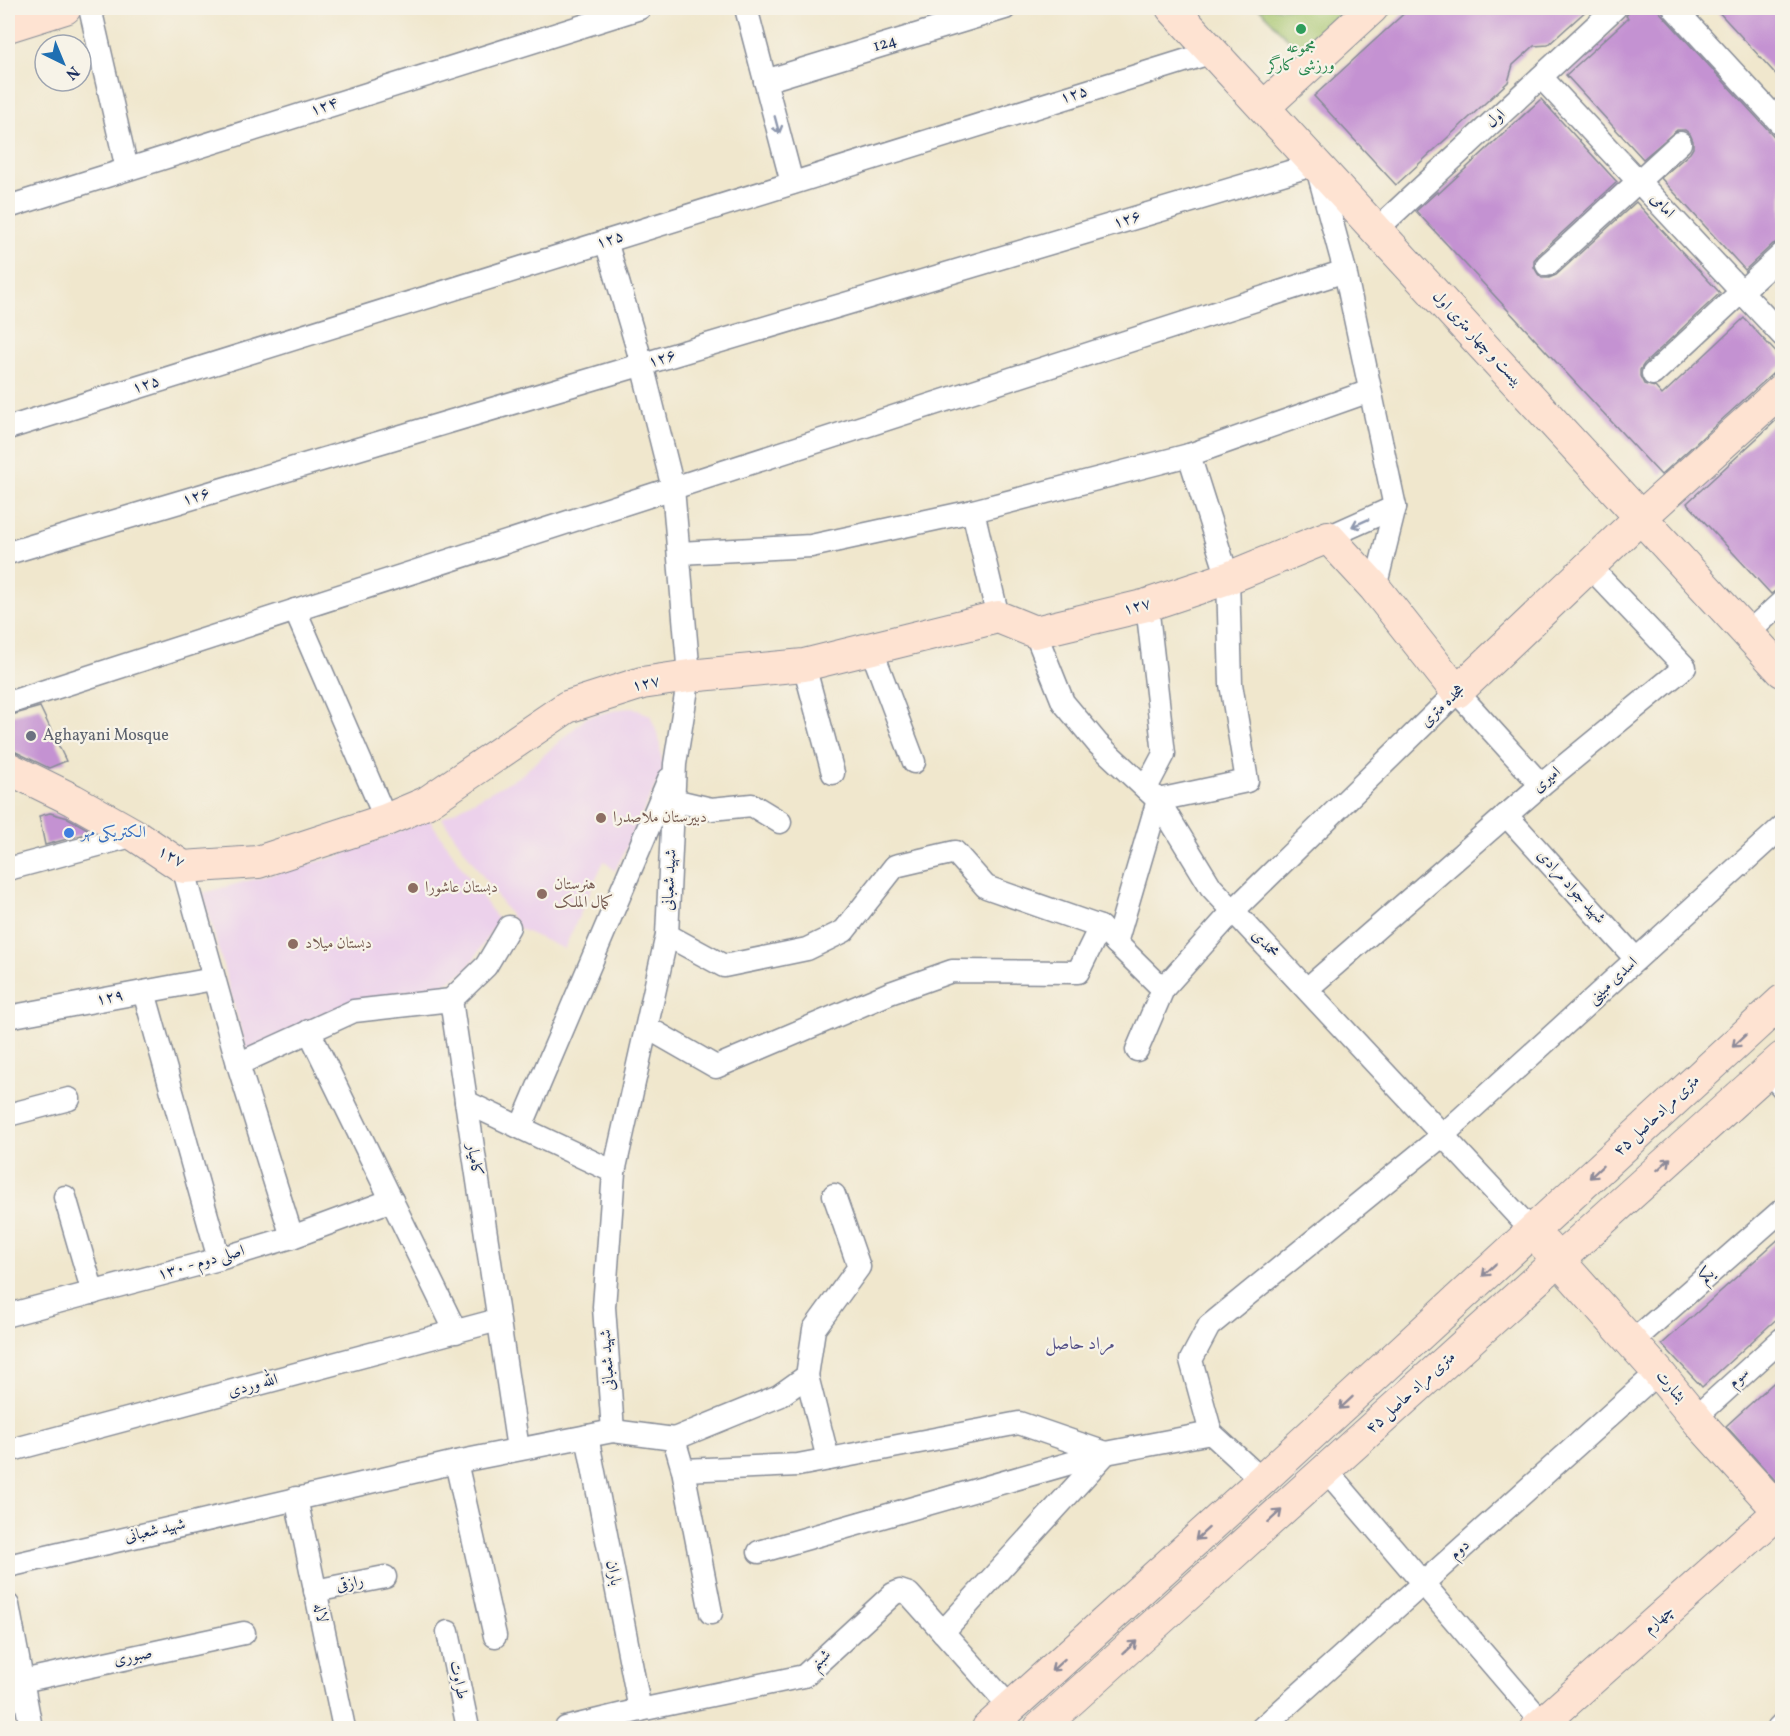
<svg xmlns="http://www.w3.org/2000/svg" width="1790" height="1736" font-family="Vollkorn,Amiri,serif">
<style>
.built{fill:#ecd1eb}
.green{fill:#a6c56d;stroke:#607a66;stroke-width:1.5}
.building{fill:#c492d2}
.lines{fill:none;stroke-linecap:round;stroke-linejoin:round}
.street-casing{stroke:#868b96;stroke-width:25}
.secondary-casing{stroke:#868b96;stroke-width:34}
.street{stroke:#fff;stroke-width:22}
.secondary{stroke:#fee3d2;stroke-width:32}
.oneway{stroke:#8d97ae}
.oneway2{stroke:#8c8998}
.leisure-dot{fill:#2e9e5b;stroke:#f7f3e8;stroke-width:2}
.worship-dot{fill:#6b7280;stroke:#f7f3e8;stroke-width:2}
.education-dot{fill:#8d6e63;stroke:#f7f3e8;stroke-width:2}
.shop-dot{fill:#3f7fe0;stroke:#f7f3e8;stroke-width:2}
.labels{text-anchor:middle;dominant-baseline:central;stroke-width:4.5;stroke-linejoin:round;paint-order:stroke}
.street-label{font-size:16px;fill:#1b2f5e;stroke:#f7f3e8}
.leisure-label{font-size:16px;fill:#27864d;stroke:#f7f3e8}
.worship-label{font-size:16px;fill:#5b616d;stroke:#f7f3e8;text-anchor:start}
.education-label{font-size:16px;fill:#785e54;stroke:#f7f3e8;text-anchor:start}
.shop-label{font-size:16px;fill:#366cbe;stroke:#f7f3e8;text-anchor:start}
.neighbourhood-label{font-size:18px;fill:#565287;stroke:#f7f3e8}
</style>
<rect width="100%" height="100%" fill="#f7f3e8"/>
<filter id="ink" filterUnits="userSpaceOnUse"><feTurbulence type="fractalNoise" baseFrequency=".0167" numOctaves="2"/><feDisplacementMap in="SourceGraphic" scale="12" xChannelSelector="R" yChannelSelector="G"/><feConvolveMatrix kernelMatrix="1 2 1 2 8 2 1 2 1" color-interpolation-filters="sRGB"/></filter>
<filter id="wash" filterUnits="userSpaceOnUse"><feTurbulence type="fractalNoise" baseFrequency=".008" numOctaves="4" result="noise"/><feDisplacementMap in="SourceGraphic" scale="24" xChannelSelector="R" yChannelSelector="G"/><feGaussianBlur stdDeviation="1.35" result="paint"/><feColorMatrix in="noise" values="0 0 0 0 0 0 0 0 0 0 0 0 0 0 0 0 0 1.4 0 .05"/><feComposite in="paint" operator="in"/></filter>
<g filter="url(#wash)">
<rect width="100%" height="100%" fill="#f0e7cd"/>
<g class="built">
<polygon points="630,707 650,715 659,738 663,770 615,871 604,861 564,949 520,929 442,818 520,776 587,717"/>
<polygon points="429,819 498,920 467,970 439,987 386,995 338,1010 247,1052 203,893 339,856"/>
</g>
<polygon class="green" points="1259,8 1347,8 1299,51"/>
<g id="blocks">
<g class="building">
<polygon points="1410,8 1589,8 1548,45 1534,46 1513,65 1508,82 1396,185 1314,96"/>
<polygon points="1632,8 1656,8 1782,145 1782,241 1773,244 1745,270 1661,178 1690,153 1693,148 1693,141 1690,134 1685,130 1677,130 1643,159 1566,75 1628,18 1626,16"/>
<polygon points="1715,8 1782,8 1782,81 1762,59"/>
<polygon points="1541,99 1617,182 1538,255 1534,260 1534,267 1538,274 1542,278 1549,278 1556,275 1636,202 1720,293 1644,364 1640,370 1640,376 1644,384 1655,387 1662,395 1744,318 1782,359 1782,365 1661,475 1416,211 1437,192 1438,194"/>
<polygon points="1782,415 1782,586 1771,594 1687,503"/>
<polygon points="40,707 66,761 49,768 16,752 8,750 8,716"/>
<polygon points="50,813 68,818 93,832 45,845 39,816"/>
<polygon points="1782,1236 1782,1314 1702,1387 1662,1344"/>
<polygon points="1782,1375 1782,1488 1726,1426"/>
</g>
</g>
</g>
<g filter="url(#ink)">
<use href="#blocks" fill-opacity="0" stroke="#868b96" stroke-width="1.5"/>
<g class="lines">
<defs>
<g id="street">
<polyline points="90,8 127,169"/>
<polyline points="746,8 792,183"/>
<polyline points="1674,8 1782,125"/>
<polyline points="1541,77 1782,335"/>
<polyline points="765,81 1005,8"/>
<polyline points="8,207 640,8"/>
<polyline points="1376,230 1615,8"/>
<polyline points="1547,265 1680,143"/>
<polyline points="1653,374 1782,254"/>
<polyline points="8,428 1213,52"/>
<polyline points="1328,537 1395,507 1375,588"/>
<polyline points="8,553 1316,164 1345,271 1395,507"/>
<polyline points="679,553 811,546 973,511"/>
<polyline points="295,610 386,820"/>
<polyline points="998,617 973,511 1189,455 1370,391"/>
<polyline points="1035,632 1063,702 1098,744 1158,800 1211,887 1532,1231"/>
<polyline points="1748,633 1782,602"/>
<polyline points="871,648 914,762"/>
<polyline points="804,665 833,773"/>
<polyline points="8,703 1345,271"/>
<polyline points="1146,788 1164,754 1147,605"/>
<polyline points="673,800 711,809 752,805 780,822"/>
<polyline points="1506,815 1636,959"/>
<polyline points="183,867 238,1064 292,1237"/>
<polyline points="8,869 135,835"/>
<polyline points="667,935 724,966 807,949 844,931 895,866 955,852 986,887 1100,927 1163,989"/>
<polyline points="1116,943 1158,800 1247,781 1231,684 1228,578 1189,455"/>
<polyline points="1307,989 1541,785 1685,667 1589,566"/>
<polyline points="144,992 219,1259"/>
<polyline points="451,1000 518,1449"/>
<polyline points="8,1017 213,979"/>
<polyline points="648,1028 716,1067 890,993 952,971 1078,972 1100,927"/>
<polyline points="309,1031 456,1332"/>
<polyline points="1137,1050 1163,989 1234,910 1457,692 1541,785"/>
<polyline points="238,1064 354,1011 451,1000 486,966 509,927"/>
<polyline points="1768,1071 1782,1087"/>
<polyline points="466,1102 614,1172"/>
<polyline points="8,1115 69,1099"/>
<polyline points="521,1127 669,779"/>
<polyline points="65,1197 93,1293"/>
<polyline points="8,1315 219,1259 292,1237 392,1200"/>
<polyline points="1632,1342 1782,1210"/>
<polyline points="807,1376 828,1459"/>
<polyline points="1695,1418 1782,1339"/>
<polyline points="613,1431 674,1439 683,1470 798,1465 1019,1423 1106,1453"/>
<polyline points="1211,1433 1191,1360 1209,1326 1443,1135 1782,827"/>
<polyline points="587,1436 640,1710"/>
<polyline points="674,1439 779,1396 807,1376 814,1329 859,1267 834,1195"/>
<polyline points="8,1451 498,1320"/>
<polyline points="456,1462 495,1636"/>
<polyline points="683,1470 711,1613"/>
<polyline points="1326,1470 1547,1728"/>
<polyline points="296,1498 344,1728"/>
<polyline points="759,1552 1106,1453 1211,1433 1262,1480"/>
<polyline points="8,1566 456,1462 613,1431 604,1307 614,1172 667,935 675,764 689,676 673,488 642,364 606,241"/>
<polyline points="315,1591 385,1577"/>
<polyline points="8,1605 31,1728"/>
<polyline points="448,1632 468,1728"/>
<polyline points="943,1632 1106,1453"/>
<polyline points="22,1681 244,1633"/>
<polyline points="566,1728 640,1710 804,1676 893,1594 900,1591 909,1594 1011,1708"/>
<polyline points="1262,1728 1658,1372"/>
<polyline points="1778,1728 1782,1724"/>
</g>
<g id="secondary">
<polyline points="1172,8 1782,671"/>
<polyline points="8,26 65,8"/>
<polyline points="1264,107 1372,8"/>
<polyline points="8,768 73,800 135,835 183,867 258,862 386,820 426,803 567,707 642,683 689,676 804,665 998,617 1035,632 1147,605 1228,578 1328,537 1375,588 1457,692 1641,517 1782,390"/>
<polyline points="1545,1245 1658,1372 1703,1427 1782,1514"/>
<polyline points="988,1728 1262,1480 1782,1001"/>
<polyline points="1040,1728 1782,1058"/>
<polyline points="1537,1728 1780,1511"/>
</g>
</defs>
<use href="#street" class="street-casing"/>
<use href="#secondary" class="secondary-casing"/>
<use href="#street" class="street"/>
<use href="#secondary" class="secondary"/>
</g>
<defs><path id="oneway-shaft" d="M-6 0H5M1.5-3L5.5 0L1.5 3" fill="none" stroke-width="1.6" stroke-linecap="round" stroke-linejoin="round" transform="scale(1.5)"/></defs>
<g class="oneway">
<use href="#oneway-shaft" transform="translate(777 125) rotate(75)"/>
<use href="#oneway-shaft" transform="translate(1360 523) rotate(156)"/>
</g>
<g class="oneway2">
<use href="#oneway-shaft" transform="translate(1739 1041) rotate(137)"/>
<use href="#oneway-shaft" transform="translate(1664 1164) rotate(-42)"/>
<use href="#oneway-shaft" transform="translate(1596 1172) rotate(137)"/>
<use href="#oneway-shaft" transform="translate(1489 1270) rotate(137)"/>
<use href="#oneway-shaft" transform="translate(1346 1403) rotate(137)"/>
<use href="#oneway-shaft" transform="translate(1275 1516) rotate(-42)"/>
<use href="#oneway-shaft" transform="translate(1202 1534) rotate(138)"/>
<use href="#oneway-shaft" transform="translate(1130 1647) rotate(-42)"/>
<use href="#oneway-shaft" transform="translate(1058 1665) rotate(138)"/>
</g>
</g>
<circle class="leisure-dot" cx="1301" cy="29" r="6"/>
<circle class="worship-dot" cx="31" cy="736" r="6"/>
<g class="education-dot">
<circle cx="601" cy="818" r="6"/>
<circle cx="413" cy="888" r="6"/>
<circle cx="542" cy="894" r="6"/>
<circle cx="293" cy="944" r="6"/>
</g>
<circle class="shop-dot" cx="69" cy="833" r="6"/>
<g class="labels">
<g class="street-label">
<text transform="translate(885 44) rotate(-17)">124</text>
<text transform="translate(1074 95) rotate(-17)">۱۲۵</text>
<text transform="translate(324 107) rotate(-18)">۱۲۴</text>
<text transform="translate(1496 119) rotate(-43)">اول</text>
<text transform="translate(1662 206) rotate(47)">امامی</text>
<text transform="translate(1127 220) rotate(-17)">۱۲۶</text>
<text transform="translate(610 240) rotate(-17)">۱۲۵</text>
<text transform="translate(1477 339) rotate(47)">بیست و چهار متری اول</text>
<text transform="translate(662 359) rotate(-17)">۱۲۶</text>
<text transform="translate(146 385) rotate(-17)">۱۲۵</text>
<text transform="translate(196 497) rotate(-17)">۱۲۶</text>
<text transform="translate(1137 607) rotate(-15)">۱۲۷</text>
<text transform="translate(646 684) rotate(-12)">۱۲۷</text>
<text transform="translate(1443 706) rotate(-44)">هجده متری</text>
<text transform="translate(1547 780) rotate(-40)">امیری</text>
<text transform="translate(171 857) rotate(29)">۱۲۷</text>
<text transform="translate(670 880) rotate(-87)">شهید شعبانی</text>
<text transform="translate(1571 887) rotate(48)">شهید جواد مرادی</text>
<text transform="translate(1265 944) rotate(47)">محمدی</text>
<text transform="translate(1613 981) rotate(-42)">اسدی مبینی</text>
<text transform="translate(110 998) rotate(-11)">۱۲۹</text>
<text transform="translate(1657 1116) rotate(-43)">۴۵ متری مرادحاصل</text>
<text transform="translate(474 1160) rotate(81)">کامیار</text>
<text transform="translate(201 1263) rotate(-16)">اصلی دوم - ۱۳۰</text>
<text transform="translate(1707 1276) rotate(-41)">یکم</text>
<text transform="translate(608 1360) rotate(-94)">شهید شعبانی</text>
<text transform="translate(1739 1378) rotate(-42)">سوم</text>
<text transform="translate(253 1386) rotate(-15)">الله وردی</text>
<text transform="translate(1670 1387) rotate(50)">بشارت</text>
<text transform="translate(1411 1393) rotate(-42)">۴۵ متری مراد حاصل</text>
<text transform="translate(155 1531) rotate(-13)">شهید شعبانی</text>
<text transform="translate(1460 1550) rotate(-42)">دوم</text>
<text transform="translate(613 1573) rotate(79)">باران</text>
<text transform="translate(350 1584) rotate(-12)">رازقی</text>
<text transform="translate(320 1613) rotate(78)">لاله</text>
<text transform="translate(1659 1620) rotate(-42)">چهارم</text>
<text transform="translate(133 1657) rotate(-12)">صبوری</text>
<text transform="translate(821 1660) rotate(-43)">شبنم</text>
<text transform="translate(458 1680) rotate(78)">طراوت</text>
</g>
<g class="leisure-label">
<text x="1301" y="48">مجموعه<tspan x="1301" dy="18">ورزشی کارگر</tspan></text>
</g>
<g class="worship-label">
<text x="43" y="736">Aghayani Mosque</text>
</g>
<g class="education-label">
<text x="613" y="818">دبیرستان ملاصدرا</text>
<text x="554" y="885">هنرستان<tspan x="554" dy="18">کمال الملک</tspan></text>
<text x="425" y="888">دبستان عاشورا</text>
<text x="305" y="944">دبستان میلاد</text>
</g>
<g class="shop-label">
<text x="81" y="833">الکتریکی مهر</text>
</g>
<g class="neighbourhood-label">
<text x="1080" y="1344">مراد حاصل</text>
</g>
</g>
<rect width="1790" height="1736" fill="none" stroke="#f7f3e8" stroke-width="30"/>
<g transform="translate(63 63) rotate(137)"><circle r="28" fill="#f7f3e8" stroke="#9fa5b1" stroke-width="1.5"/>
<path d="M0-4.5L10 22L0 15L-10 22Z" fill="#1f6fb2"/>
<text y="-9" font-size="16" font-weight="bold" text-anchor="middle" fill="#1b2f5e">N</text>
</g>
</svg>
